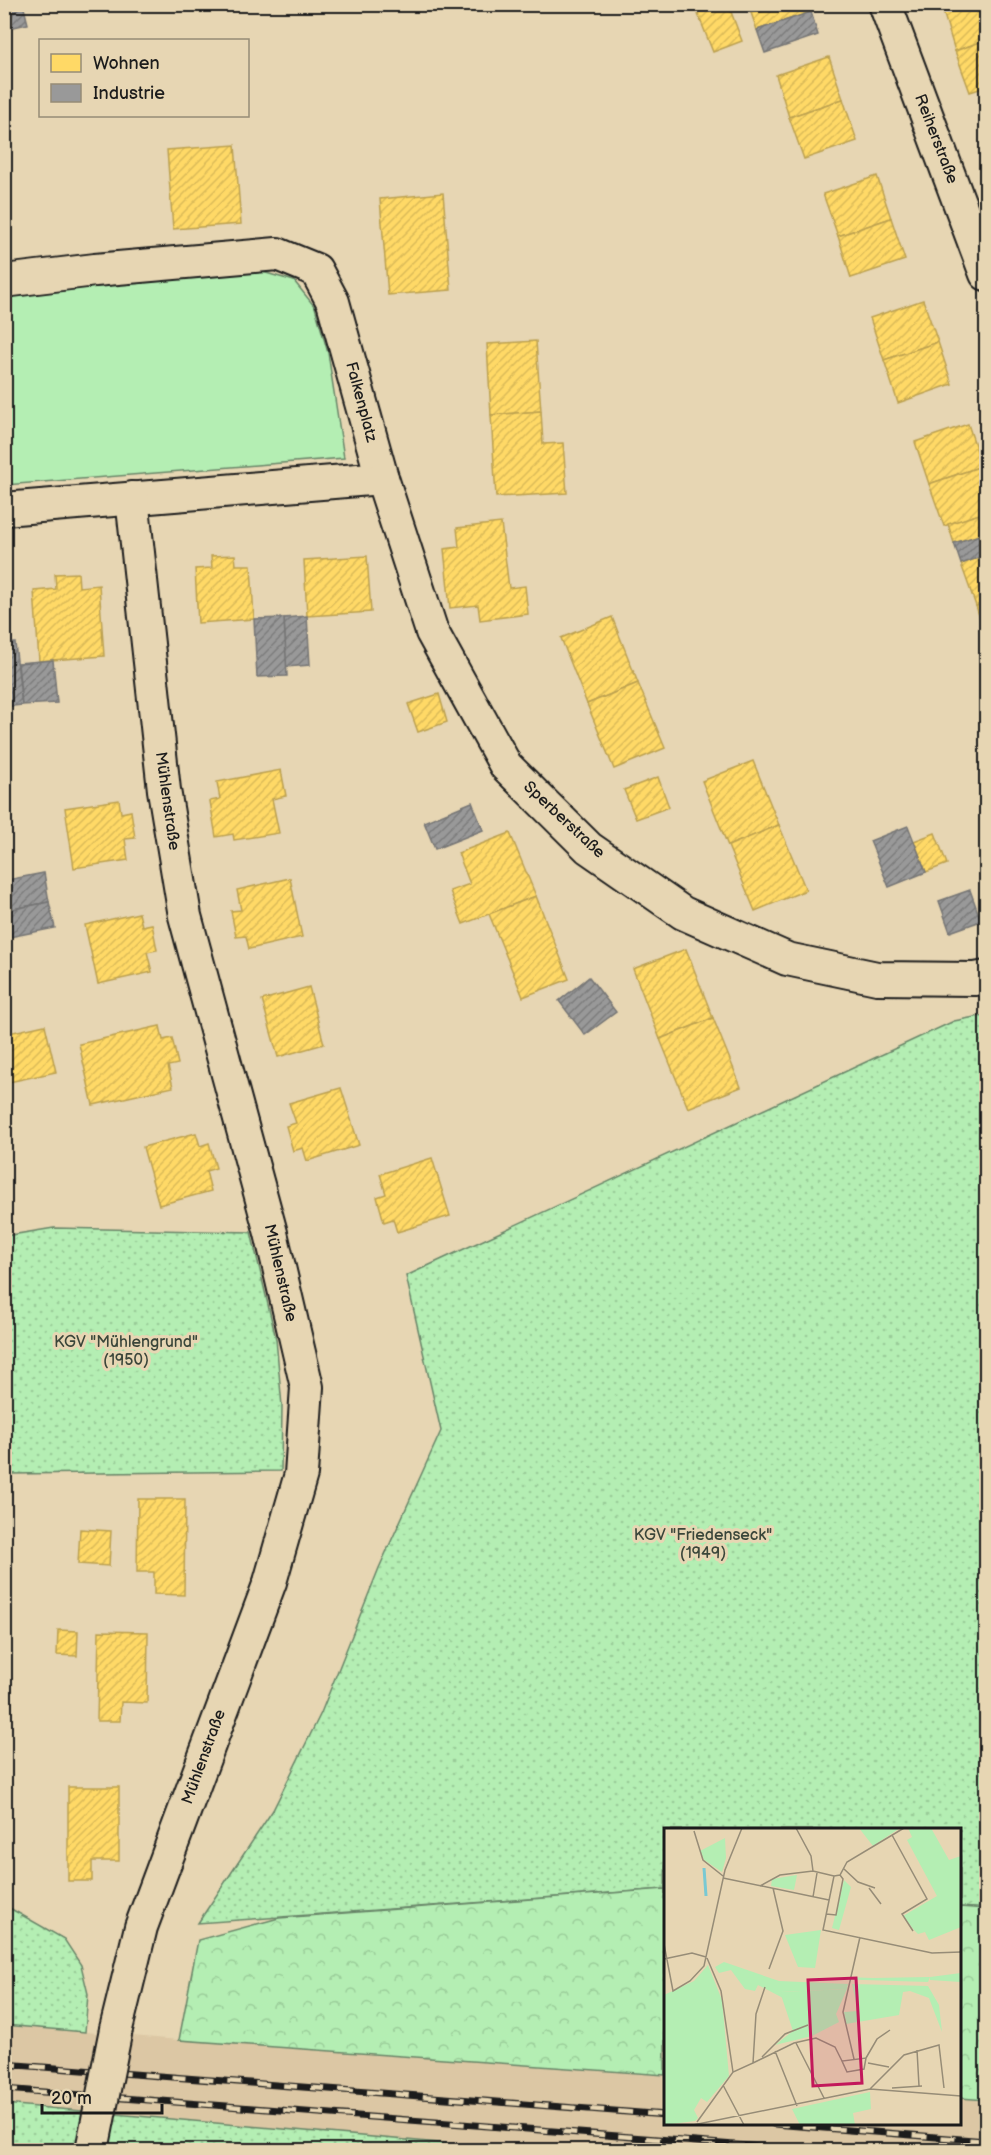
<svg xmlns="http://www.w3.org/2000/svg" width="991" height="2155" font-family="'Balsamiq Sans',sans-serif">
<style>
.built{fill:#dcc7a4}
.grass{fill:url(#grass-dots);stroke:#688568;stroke-width:1.5}
.forest{fill:url(#forest-crowns);stroke:#688568;stroke-width:1.5}
.park{fill:#b4eeb3;stroke:#688568;stroke-width:1.5}
.homes{fill:url(#homes-hatch);stroke:#bba050;stroke-width:1.5}
.industry{fill:url(#industry-hatch);stroke:#747474;stroke-width:1.5}
.lines{fill:none;stroke-linecap:round;stroke-linejoin:round}
.minor-casing{stroke:#1c1c1c;stroke-width:36}
.minor{stroke:#e7d6b3;stroke-width:32}
.rail-casing{stroke:#1c1c1c;stroke-width:7}
.rail{stroke:#e7d6b3;stroke-width:4.5;stroke-dasharray:14;stroke-linecap:butt}
.minor-bridge-casing{stroke:#1c1c1c;stroke-width:36;stroke-linecap:butt}
.minor-bridge{stroke:#e7d6b3;stroke-width:32}
.labels{text-anchor:middle;dominant-baseline:central;stroke-width:6;stroke-linejoin:round;paint-order:stroke}
.street-label{font-size:16px;fill:#1c1c1c;stroke:#e7d6b3}
.park-label{font-size:16px;fill:#3a463a;stroke:#e7d6b3}
.inset-river{fill:none;stroke:#79c9d3;stroke-width:3}
.inset-road{fill:none;stroke:#968c77;stroke-width:1.5}
.view{fill:#c2185b;fill-opacity:0.15;stroke:#c2185b;stroke-width:3}
.inset-edge{fill:none;stroke:#1c1c1c;stroke-width:3}
</style>
<defs>
<pattern id="grass-dots" width="8" height="8" patternUnits="userSpaceOnUse" patternTransform="scale(1.5)"><rect width="8" height="8" fill="#b4eeb3"/><path d="M2 2h.1M6 6h.1" fill="none" stroke="#9acc99" stroke-width="1.8" stroke-linecap="round"/></pattern>
<pattern id="forest-crowns" width="20" height="18" patternUnits="userSpaceOnUse" patternTransform="scale(1.5)"><rect width="20" height="18" fill="#b4eeb3"/><path d="M2 6a3 3 0 1 1 6 0M12 15a3 3 0 1 1 6 0" fill="none" stroke="#9acc99"/></pattern>
<pattern id="homes-hatch" width="6" height="6" patternUnits="userSpaceOnUse" patternTransform="scale(1.5)"><rect width="6" height="6" fill="#ffd966"/><path d="M-1 1l2-2M0 6l6-6M5 7l2-2" fill="none" stroke="#daba58"/></pattern>
<pattern id="industry-hatch" width="6" height="6" patternUnits="userSpaceOnUse" patternTransform="scale(1.5)"><rect width="6" height="6" fill="#999"/><path d="M-1 1l2-2M0 6l6-6M5 7l2-2" fill="none" stroke="#7c7c7c"/></pattern>
</defs>
<rect width="100%" height="100%" fill="#e7d6b3"/>
<filter id="ink" filterUnits="userSpaceOnUse"><feTurbulence type="fractalNoise" baseFrequency=".0167" numOctaves="2"/><feDisplacementMap in="SourceGraphic" scale="12" xChannelSelector="R" yChannelSelector="G"/><feConvolveMatrix kernelMatrix="1 2 1 2 8 2 1 2 1" color-interpolation-filters="sRGB"/></filter>
<g filter="url(#ink)">
<polygon class="built" points="4,2025 179,2040 665,2075 666,2124 960,2124 960,2098 986,2100 986,2150 5,2150"/>
<g class="grass">
<polygon points="986,1015 986,1909 960,1907 960,1830 666,1830 665,1889 198,1923 273,1810 321,1713 379,1568 441,1431 406,1276 954,1021"/>
<polygon points="54,1228 251,1232 276,1339 282,1406 281,1471 8,1474 6,1906 64,1939 81,1965 88,1994 85,2032 4,2025 5,1236"/>
<polygon points="4,2104 495,2148 494,2150 5,2150"/>
</g>
<g class="forest">
<polygon points="665,1889 665,2075 179,2040 198,1940 279,1918"/>
<polygon points="960,1907 986,1909 986,2100 960,2098"/>
</g>
<polygon class="park" points="259,271 294,281 315,307 328,353 344,458 5,485 5,294"/>
<g class="homes">
<polygon points="708,4 728,4 742,41 713,52 696,9"/>
<polygon points="748,4 808,4 811,12 757,30"/>
<polygon points="953,4 986,4 986,40 955,51 942,8"/>
<polygon points="986,40 986,87 970,92 955,51"/>
<polygon points="829,57 843,99 789,117 776,75"/>
<polygon points="843,99 857,141 804,159 789,117"/>
<polygon points="235,145 241,224 173,229 167,150"/>
<polygon points="877,176 891,218 838,236 823,194"/>
<polygon points="443,193 451,290 388,295 380,199"/>
<polygon points="891,218 905,260 851,278 838,236"/>
<polygon points="923,300 938,342 884,360 870,318"/>
<polygon points="536,341 541,411 491,415 487,344"/>
<polygon points="938,342 952,384 898,403 884,360"/>
<polygon points="541,411 543,444 563,443 567,493 496,497 491,415"/>
<polygon points="968,424 982,466 929,484 915,442"/>
<polygon points="982,466 986,480 986,512 944,526 929,484"/>
<polygon points="986,512 986,533 954,543 948,524"/>
<polygon points="501,523 509,588 525,586 528,614 480,620 478,605 450,608 444,549 459,547 457,528"/>
<polygon points="235,555 236,565 251,565 254,619 198,623 195,569 212,568 211,556"/>
<polygon points="986,555 986,602 976,606 961,564"/>
<polygon points="367,556 371,612 307,616 304,560"/>
<polygon points="78,573 79,587 99,585 104,656 39,661 34,591 56,589 55,574"/>
<polygon points="986,602 986,637 976,606"/>
<polygon points="612,617 638,683 587,704 561,638"/>
<polygon points="638,683 665,748 614,769 587,704"/>
<polygon points="439,694 447,722 418,732 408,704"/>
<polygon points="753,761 779,825 728,846 702,781"/>
<polygon points="281,770 286,796 272,799 279,833 234,840 233,834 216,837 210,801 220,799 217,782"/>
<polygon points="658,777 669,807 636,819 624,790"/>
<polygon points="119,800 121,813 131,811 135,838 125,839 128,860 74,868 65,808"/>
<polygon points="779,825 806,890 755,911 728,846"/>
<polygon points="510,833 536,896 463,924 450,891 470,884 458,853"/>
<polygon points="935,833 947,864 926,872 914,841"/>
<polygon points="290,878 302,937 249,949 246,936 236,937 231,911 241,910 237,890"/>
<polygon points="536,896 569,979 523,997 489,914"/>
<polygon points="139,913 142,926 152,924 157,950 147,952 152,972 98,984 85,925"/>
<polygon points="686,949 713,1018 660,1039 633,969"/>
<polygon points="309,987 324,1044 278,1057 262,1000"/>
<polygon points="713,1018 741,1087 688,1108 660,1039"/>
<polygon points="45,1025 56,1072 4,1083 4,1034"/>
<polygon points="160,1026 163,1040 172,1038 178,1064 168,1066 173,1087 93,1105 79,1044"/>
<polygon points="341,1088 359,1145 307,1161 303,1148 293,1151 286,1126 296,1123 289,1103"/>
<polygon points="196,1133 200,1146 209,1143 216,1168 206,1171 211,1191 159,1205 143,1147"/>
<polygon points="432,1158 450,1216 397,1232 393,1219 384,1222 377,1197 386,1194 380,1174"/>
<polygon points="138,1499 185,1499 184,1595 154,1594 154,1572 137,1572"/>
<polygon points="80,1529 111,1531 109,1566 78,1564"/>
<polygon points="58,1630 78,1631 77,1656 57,1655"/>
<polygon points="99,1631 148,1632 147,1703 121,1702 120,1721 97,1721"/>
<polygon points="68,1787 119,1787 119,1861 92,1861 92,1881 68,1881"/>
</g>
<g class="industry">
<polygon points="4,4 23,4 28,24 4,29"/>
<polygon points="811,12 818,35 765,53 757,30"/>
<polygon points="986,533 986,555 961,564 954,543"/>
<polygon points="307,616 310,665 286,667 284,618"/>
<polygon points="284,618 287,676 257,677 254,619"/>
<polygon points="15,643 22,705 4,707 4,645"/>
<polygon points="53,660 57,703 22,705 18,663"/>
<polygon points="472,802 483,830 435,849 424,822"/>
<polygon points="908,826 926,872 889,887 870,841"/>
<polygon points="44,873 49,902 12,909 7,880"/>
<polygon points="970,890 981,921 950,932 939,901"/>
<polygon points="49,902 55,928 4,938 4,911"/>
<polygon points="589,977 616,1012 585,1035 559,1001"/>
</g>
<g class="lines">
<defs>
<g id="minor">
<polyline points="885,4 986,274"/>
<polyline points="4,281 95,270 277,254 316,270 333,302 382,478 4,509"/>
<polyline points="382,478 432,632 506,766 589,848 683,913 787,959 877,978 975,979 986,977"/>
<polyline points="116,2029 141,1927 270,1582 301,1474 307,1387 271,1233 185,916 164,790 132,498"/>
</g>
</defs>
<use href="#minor" class="minor-casing"/>
<use href="#minor" class="minor"/>
<defs>
<g id="rail">
<polyline points="4,2064 666,2115"/>
<polyline points="4,2089 801,2150"/>
<polyline points="774,2124 986,2141"/>
</g>
</defs>
<use href="#rail" class="rail-casing"/>
<use href="#rail" class="rail"/>
<defs>
<polyline id="minor-bridge" points="92,2150 116,2029"/>
</defs>
<use href="#minor-bridge" class="minor-bridge-casing"/>
<use href="#minor-bridge" class="minor-bridge"/>
</g>
</g>
<g class="labels">
<g class="street-label">
<text transform="translate(936 139) rotate(69)">Reiherstraße</text>
<text transform="translate(361 402) rotate(75)">Falkenplatz</text>
<text transform="translate(167 801) rotate(82)">Mühlenstraße</text>
<text transform="translate(564 820) rotate(43)">Sperberstraße</text>
<text transform="translate(280 1273) rotate(77)">Mühlenstraße</text>
<text transform="translate(204 1757) rotate(-70)">Mühlenstraße</text>
</g>
<g class="park-label">
<text x="126" y="1342">KGV "Mühlengrund"<tspan x="126" dy="18">(1950)</tspan></text>
<text x="703" y="1535">KGV "Friedenseck"<tspan x="703" dy="18">(1949)</tspan></text>
</g>
</g>
<g transform="translate(664 1828)">
<rect width="297" height="297" fill="#e7d6b3"/>
<path d="M195,0H236L209,18ZM244,0H267L285,32L297,28V99L265,112L261,104L254,106L250,102L239,88L273,68L243,12L248,9ZM61,10L62,30L58,44L40,32L36,23ZM133,47L130,62L107,58L108,51ZM157,102L151,140L134,139L121,107ZM180,149L209,150L266,149L264,154L168,151ZM188,156L264,158L275,177L278,204L265,170L246,163L239,164L235,187L182,196L180,184L194,183ZM183,161L172,186L175,194L148,208L111,217L129,203L116,164ZM206,264L207,281L189,285L191,297H136L128,281Z" fill="#b4eeb3"/>
<path d="M60,134L115,153L184,156L183,161L117,164L119,170L94,157L91,163L81,161L67,142L55,145L51,139ZM297,145V154L266,152V149Z" fill="#b4eeb3"/>
<path d="M180,52L187,59L175,102L168,100ZM44,137L58,172L65,248L43,274L37,270L30,282L34,290L31,293L0,297V167L30,153Z" fill="#b4eeb3"/>
<path class="inset-river" d="M40,40L42,68"/>
<path class="inset-road" d="M132,0L147,28L149,43M30,3L39,32L59,48M228,7L263,71L238,86L249,103M180,41L194,54L211,60M170,48L159,102L268,125L297,124M170,48L176,47L183,34L240,0M59,50L165,72M96,58L116,47L149,43L170,48M205,60L217,76M149,69L153,45M162,86L172,87L179,51L176,47M0,116L9,163L26,153L40,138L61,42L78,0M43,130L57,163L69,244M0,131L28,125L42,129M105,141L119,103L109,60M132,215L160,270M253,222L255,258M111,223L133,278M98,229L121,206L144,197M202,230L200,241L183,244L178,233ZM202,230L213,211L226,202M190,231L179,184L196,109M89,235L130,215L152,210L171,219L178,233M204,235L225,239M59,257L80,297M228,260L258,258M206,261L240,227L275,217L280,260M33,294L69,244L89,235L92,186L101,159M29,297L206,261L297,268"/>
<path class="view" d="M192,150L198,255L149,258L144,152Z"/>
<rect width="297" height="297" class="inset-edge"/>
</g>
<rect width="991" height="2155" fill="none" stroke="#e7d6b3" stroke-width="24"/>
<rect x="12" y="12" width="967" height="2131" fill="none" stroke="#1c1c1c" stroke-width="2" filter="url(#ink)"/>
<rect x="39" y="39" width="210" height="78" fill="#e7d6b3" stroke="#968c77" stroke-width="1.5"/>
<rect x="51" y="54" width="30" height="18" fill="#ffd966" stroke="#968c77" stroke-width="1.5"/>
<text x="93" y="69" font-size="18" fill="#1c1c1c">Wohnen</text>
<rect x="51" y="84" width="30" height="18" fill="#999999" stroke="#968c77" stroke-width="1.5"/>
<text x="93" y="99" font-size="18" fill="#1c1c1c">Industrie</text>
<path d="M42 2104v9h120v-9" fill="none" stroke="#1c1c1c" stroke-width="3"/>
<text x="51" y="2104" font-size="18" fill="#1c1c1c" stroke="#e7d6b3" stroke-width="4.5" paint-order="stroke">20 m</text>
</svg>
